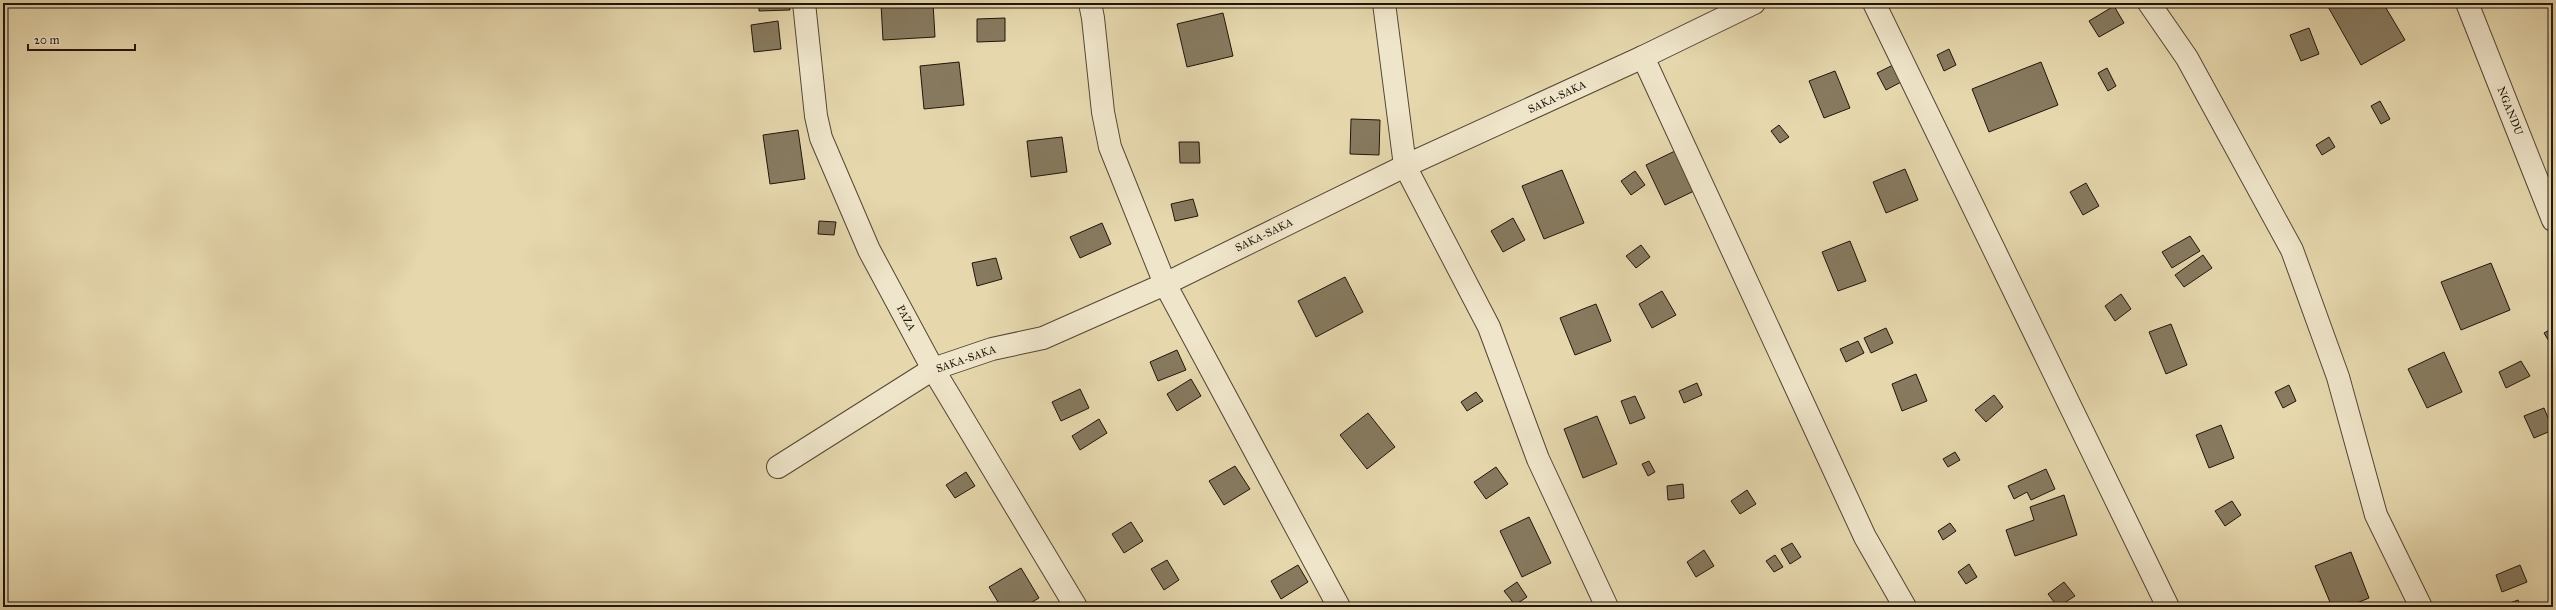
<svg xmlns="http://www.w3.org/2000/svg" width="2556" height="610" font-family="'IM FELL Great Primer',serif">
<style>
.building{fill:#877a5f;stroke:#20150b}
.lines{fill:none;stroke-linecap:round;stroke-linejoin:round}
.minor-casing{stroke:#524634;stroke-width:24}
.minor{stroke:#efe5ca;stroke-width:22}
.labels{text-anchor:middle;dominant-baseline:central;stroke-width:3.5;stroke-linejoin:round;paint-order:stroke}
.street-label{font-size:11px;fill:#20150b;stroke:#efe5ca}
</style>
<rect width="100%" height="100%" fill="#e6d7ad"/>
<filter id="stains"><feTurbulence type="fractalNoise" baseFrequency=".005" numOctaves="4"/><feColorMatrix values="0 0 0 0 .2 0 0 0 0 .09 0 0 0 0 .02 0 0 0 .5 -.17"/></filter>
<radialGradient id="worn" r=".72"><stop offset=".6" stop-color="#630" stop-opacity="0"/><stop offset="1" stop-color="#630" stop-opacity=".3"/></radialGradient>
<g class="building">
<polygon points="759,3 789,3 790,10 759,11"/>
<polygon points="933,3 935,37 883,40 881,4"/>
<polygon points="2330,3 2383,3 2405,40 2361,65 2327,5"/>
<polygon points="2114,6 2124,23 2099,37 2089,21"/>
<polygon points="1223,13 1233,56 1187,67 1177,24"/>
<polygon points="1005,18 1005,41 977,42 977,19"/>
<polygon points="778,21 781,49 754,52 751,25"/>
<polygon points="2309,28 2319,54 2301,61 2290,35"/>
<polygon points="1949,49 1956,65 1944,71 1937,55"/>
<polygon points="959,62 964,105 924,109 920,66"/>
<polygon points="2041,62 2058,105 1989,132 1972,89"/>
<polygon points="1895,64 1903,81 1886,90 1877,73"/>
<polygon points="2107,68 2116,86 2108,91 2098,73"/>
<polygon points="1835,71 1850,108 1824,118 1809,81"/>
<polygon points="2380,101 2390,119 2381,124 2371,106"/>
<polygon points="1351,119 1380,120 1379,155 1350,154"/>
<polygon points="1779,125 1789,137 1780,143 1771,131"/>
<polygon points="798,130 805,179 770,184 763,135"/>
<polygon points="1062,137 1067,172 1031,177 1027,141"/>
<polygon points="2329,137 2335,147 2322,155 2316,145"/>
<polygon points="1179,142 1199,142 1200,163 1180,163"/>
<polygon points="1675,151 1694,191 1665,205 1646,165"/>
<polygon points="1905,169 1918,200 1886,213 1873,182"/>
<polygon points="1562,170 1584,223 1544,239 1522,186"/>
<polygon points="1635,171 1645,185 1631,195 1621,181"/>
<polygon points="2086,183 2099,206 2083,215 2070,192"/>
<polygon points="1193,199 1198,216 1175,221 1171,204"/>
<polygon points="1513,218 1525,240 1503,252 1491,231"/>
<polygon points="819,221 836,222 834,235 818,234"/>
<polygon points="1102,223 1111,244 1080,258 1070,237"/>
<polygon points="2190,236 2200,251 2172,268 2162,252"/>
<polygon points="1850,241 1866,281 1838,291 1822,252"/>
<polygon points="1641,245 1650,257 1636,268 1626,256"/>
<polygon points="2203,255 2212,268 2184,287 2175,275"/>
<polygon points="996,258 1002,279 977,286 972,263"/>
<polygon points="2491,263 2510,310 2461,330 2441,282"/>
<polygon points="1345,277 1363,312 1316,337 1298,301"/>
<polygon points="1662,291 1676,315 1652,328 1639,304"/>
<polygon points="2121,294 2131,309 2115,321 2105,306"/>
<polygon points="1596,304 1611,341 1575,355 1560,318"/>
<polygon points="2171,324 2187,365 2166,374 2149,332"/>
<polygon points="1886,328 1893,343 1871,353 1864,338"/>
<polygon points="2553,328 2553,348 2544,333"/>
<polygon points="1858,341 1864,353 1846,362 1840,349"/>
<polygon points="1177,350 1186,370 1158,381 1150,362"/>
<polygon points="2444,352 2462,392 2427,408 2408,369"/>
<polygon points="2521,361 2530,376 2506,388 2499,372"/>
<polygon points="1916,374 1927,401 1902,411 1892,384"/>
<polygon points="1191,379 1201,396 1177,411 1167,394"/>
<polygon points="1697,383 1702,395 1684,403 1679,391"/>
<polygon points="2289,385 2296,401 2283,408 2275,392"/>
<polygon points="1080,389 1089,408 1061,421 1052,402"/>
<polygon points="1476,392 1483,401 1467,411 1461,402"/>
<polygon points="1994,395 2003,407 1986,422 1975,410"/>
<polygon points="1635,396 1645,418 1630,424 1621,401"/>
<polygon points="2544,408 2553,430 2534,438 2524,416"/>
<polygon points="1368,413 1395,447 1367,469 1340,435"/>
<polygon points="1597,416 1617,464 1583,478 1564,429"/>
<polygon points="1099,419 1107,433 1080,450 1072,436"/>
<polygon points="2221,425 2234,458 2209,468 2196,435"/>
<polygon points="1955,452 1960,460 1948,467 1943,459"/>
<polygon points="1649,461 1655,472 1648,476 1642,464"/>
<polygon points="1235,466 1250,489 1224,505 1209,481"/>
<polygon points="1496,467 1508,484 1486,499 1474,482"/>
<polygon points="2046,469 2055,489 2031,500 2027,492 2014,499 2008,486"/>
<polygon points="966,472 975,486 955,498 946,485"/>
<polygon points="1683,484 1684,498 1668,500 1667,486"/>
<polygon points="1747,490 1756,504 1740,514 1731,501"/>
<polygon points="2064,495 2077,535 2015,556 2006,530 2034,520 2030,507"/>
<polygon points="2232,501 2241,515 2225,526 2215,511"/>
<polygon points="1529,517 1551,563 1522,577 1500,531"/>
<polygon points="1131,522 1143,541 1124,553 1112,534"/>
<polygon points="1950,523 1956,531 1943,540 1938,531"/>
<polygon points="1792,543 1801,557 1790,564 1781,549"/>
<polygon points="1704,550 1714,566 1696,577 1687,562"/>
<polygon points="2351,552 2369,598 2347,607 2332,607 2315,566"/>
<polygon points="1775,555 1783,567 1774,572 1766,561"/>
<polygon points="1167,560 1179,580 1164,590 1151,569"/>
<polygon points="1969,564 1977,577 1966,584 1958,572"/>
<polygon points="1298,565 1308,582 1281,599 1271,581"/>
<polygon points="2520,565 2527,582 2502,592 2496,575"/>
<polygon points="1021,568 1039,598 1024,607 1001,607 989,587"/>
<polygon points="1517,582 1527,597 1515,605 1504,591"/>
<polygon points="2064,582 2075,596 2058,607 2048,594"/>
<polygon points="2518,600 2521,607 2499,607"/>
</g>
<g class="lines">
<defs>
<g id="minor">
<polyline points="804,3 816,116 821,138 869,250 933,369 1076,607"/>
<polyline points="1090,3 1093,18 1103,112 1110,147 1165,284 1339,607"/>
<polyline points="1384,3 1405,166 1489,327 1538,459 1607,607"/>
<polyline points="1874,3 2168,607"/>
<polyline points="2149,3 2187,58 2292,250 2338,377 2376,515 2421,607"/>
<polyline points="2467,3 2553,220"/>
<polyline points="1643,57 1865,537 1905,607"/>
<polyline points="778,467 933,369 992,349 1043,338 1165,284 1405,166 1643,57 1754,3"/>
</g>
</defs>
<use href="#minor" class="minor-casing"/>
<use href="#minor" class="minor"/>
</g>
<g class="labels">
<g class="street-label">
<text transform="translate(1557 97) rotate(-25)">SAKA-SAKA</text>
<text transform="translate(2510 111) rotate(68)">NGANDU</text>
<text transform="translate(1264 235) rotate(-26)">SAKA-SAKA</text>
<text transform="translate(906 318) rotate(62)">PAZA</text>
<text transform="translate(966 359) rotate(-19)">SAKA-SAKA</text>
</g>
</g>
<rect width="2556" height="610" fill="none" stroke="#e6d7ad" stroke-width="16"/>
<rect x="4" y="4" width="2548" height="602" fill="none" stroke="#20150b" stroke-width="2"/>
<rect x="8" y="8" width="2540" height="594" fill="none" stroke="#20150b"/>
<path d="M28 44v6h107v-6" fill="none" stroke="#20150b" stroke-width="2"/>
<text x="34" y="44" font-size="12" fill="#20150b" stroke="#efe5ca" stroke-width="3" paint-order="stroke">20 m</text>
<rect width="100%" height="100%" filter="url(#stains)"/>
<rect width="100%" height="100%" fill="url(#worn)"/>
</svg>
